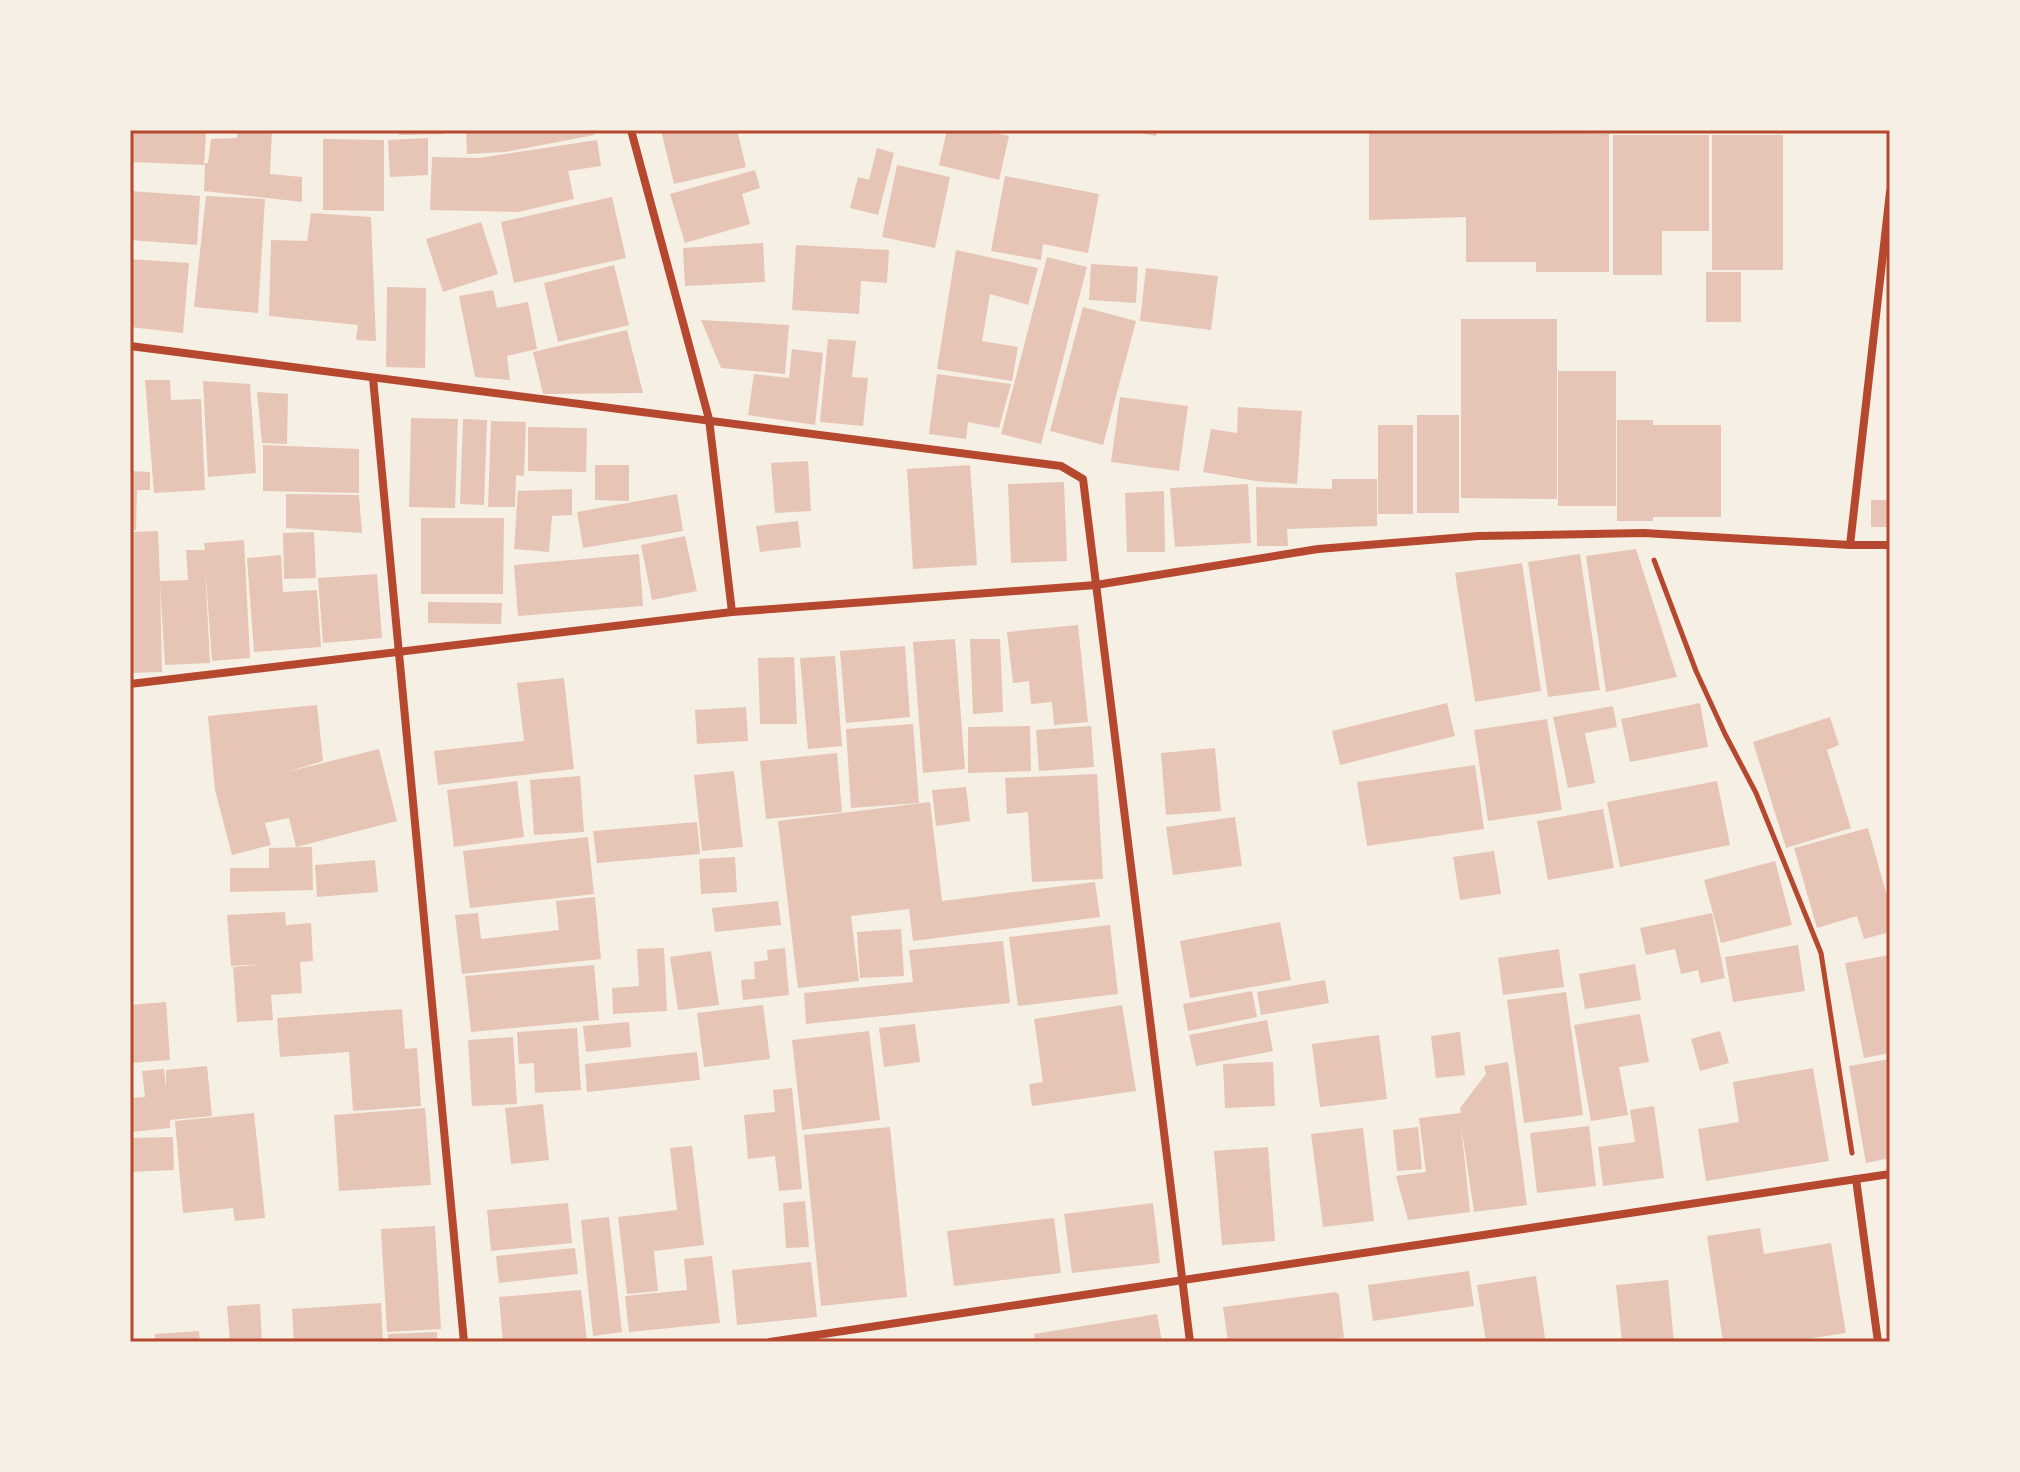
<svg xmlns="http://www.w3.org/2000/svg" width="2020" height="1472" font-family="'Golos Text',sans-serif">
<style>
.building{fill:#e6c5b7}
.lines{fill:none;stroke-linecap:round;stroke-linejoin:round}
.path{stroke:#b5482f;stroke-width:5}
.minor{stroke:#b5482f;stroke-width:8}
.neatline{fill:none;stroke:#b5482f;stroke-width:3}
</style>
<rect width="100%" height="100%" fill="#f6efe4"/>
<g class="building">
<polygon points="130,130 206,133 204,165 130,162"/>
<polygon points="237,130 272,130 270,174 302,177 302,202 204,191 205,163 208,163 211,139 237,138"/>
<polygon points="399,130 443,130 443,134 399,135"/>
<polygon points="466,130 593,130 594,135 505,152 467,154"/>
<polygon points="661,130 737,130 746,167 674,184"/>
<polygon points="947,130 983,130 1009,136 999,180 939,165"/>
<polygon points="1125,130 1157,130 1156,136"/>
<polygon points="1369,130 1609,134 1609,272 1536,272 1536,262 1466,262 1466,217 1369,220"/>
<polygon points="1613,135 1709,135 1709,231 1662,231 1662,275 1613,275"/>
<rect x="1712" y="135" width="71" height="135"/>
<polygon points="428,138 428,175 390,177 388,140"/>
<polygon points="323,139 384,140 384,211 323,210"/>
<polygon points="597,140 601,166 568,171 574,199 518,212 430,210 432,157 479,158"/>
<polygon points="877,148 894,153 878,215 850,208 858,177 869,180"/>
<polygon points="897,165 950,177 935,248 882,237"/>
<polygon points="755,170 760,188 742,194 750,224 685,243 670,194"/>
<polygon points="1005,176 1099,194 1088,253 1043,244 1041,260 991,251"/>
<polygon points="130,191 200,196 197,245 130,240"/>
<polygon points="206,196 265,199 258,313 194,307"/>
<polygon points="612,197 626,258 514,283 501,222"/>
<polygon points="311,213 371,217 376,341 356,340 358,325 269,316 271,240 307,241"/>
<polygon points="481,222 498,274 443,292 426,239"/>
<polygon points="763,243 765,282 685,286 683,248"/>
<polygon points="796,245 889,250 887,283 861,281 859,314 792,310"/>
<polygon points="956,250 1038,268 1028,305 990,294 982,341 1018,347 1012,381 937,369"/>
<polygon points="1047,257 1087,267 1041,444 1001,434"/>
<polygon points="130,259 189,263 183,333 130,327"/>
<polygon points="1091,264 1138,267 1136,303 1089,300"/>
<polygon points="614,265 629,325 558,342 544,283"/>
<polygon points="1146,268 1218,276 1211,330 1140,321"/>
<rect x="1706" y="272" width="35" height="50"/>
<polygon points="387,287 426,288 425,368 386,367"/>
<polygon points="493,290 497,308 528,302 537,349 507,356 510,380 475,377 459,296"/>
<polygon points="1083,307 1136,321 1103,445 1050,431"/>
<polygon points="1461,319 1557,319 1557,499 1461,498"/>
<polygon points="701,320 789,325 785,374 721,368"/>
<polygon points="627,330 643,393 543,394 533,352"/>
<polygon points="1887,330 1890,330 1890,527 1871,527 1871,500 1887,500"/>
<polygon points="828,339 856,341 852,377 868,378 863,426 820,422"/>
<polygon points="792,349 823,353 815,425 748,415 754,374 789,378"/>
<rect x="1558" y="371" width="58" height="135"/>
<polygon points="937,374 1011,384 999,428 968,422 966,439 929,434"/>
<polygon points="145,380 170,380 171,400 201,399 205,490 154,493"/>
<polygon points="203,381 250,384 256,473 208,477"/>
<polygon points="257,392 288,394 287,444 262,443"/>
<polygon points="1120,397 1188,406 1179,471 1111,462"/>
<polygon points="1238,407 1302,411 1297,484 1256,481 1203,472 1211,429 1237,433"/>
<rect x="1417" y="415" width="42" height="98"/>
<polygon points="411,418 458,419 455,508 409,507"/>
<polygon points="463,419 487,420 484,505 460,504"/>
<polygon points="1617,420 1653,420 1653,425 1721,425 1721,517 1653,517 1653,521 1617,521"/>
<polygon points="491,421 526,422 524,476 516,475 515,507 488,507"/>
<rect x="1378" y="425" width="35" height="89"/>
<polygon points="528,427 587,428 586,472 528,471"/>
<polygon points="263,445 359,449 359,493 263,491"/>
<polygon points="808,461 811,511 775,513 771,463"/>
<polygon points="595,465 629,465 629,501 595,500"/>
<polygon points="970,465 977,565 913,569 907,469"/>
<polygon points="130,471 150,472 150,490 137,490 136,530 130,530"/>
<polygon points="1332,479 1377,479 1377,526 1287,529 1288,546 1257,546 1256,487 1332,489"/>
<polygon points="1064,482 1067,561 1011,563 1008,484"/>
<polygon points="1248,484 1251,543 1175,547 1170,488"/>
<polygon points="572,489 572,515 552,516 549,552 514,549 518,491"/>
<polygon points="1164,491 1165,552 1127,552 1125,493"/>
<polygon points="286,494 359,495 362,533 286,528"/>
<polygon points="677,494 683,531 583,548 577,512"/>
<polygon points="421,518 504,518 503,594 421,594"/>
<polygon points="798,521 801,547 760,552 756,526"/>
<polygon points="158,531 160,581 188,580 186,550 205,550 204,543 244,540 250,658 212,661 205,564 210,663 165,665 160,584 162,672 130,673 130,532"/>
<polygon points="314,532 316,578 284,579 283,533"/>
<polygon points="685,536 697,591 652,600 641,545"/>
<polygon points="1636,549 1677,677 1606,692 1586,556"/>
<polygon points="639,554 643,606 518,616 514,565"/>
<polygon points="1580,554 1600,690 1548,697 1528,562"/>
<polygon points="281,555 283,592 317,590 321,647 254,652 247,558"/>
<polygon points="1522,563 1541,691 1475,702 1455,573"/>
<polygon points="377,574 382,638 323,643 318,578"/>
<polygon points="428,602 502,603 501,624 428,623"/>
<polygon points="1078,625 1088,722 1054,725 1052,702 1031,704 1029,681 1013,683 1007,632"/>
<polygon points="955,639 965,769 923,773 913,642"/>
<polygon points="970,639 1000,639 1003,712 973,714"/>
<polygon points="905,646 910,717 846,723 840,651"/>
<polygon points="835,656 842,746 808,749 800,658"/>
<polygon points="794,657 797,724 760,724 758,658"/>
<polygon points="564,678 574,769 438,785 434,751 524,741 517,683"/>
<polygon points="1447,703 1455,736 1340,765 1332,731"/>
<polygon points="1700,703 1708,747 1630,762 1621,719"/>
<polygon points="317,705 323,761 287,772 379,749 397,821 296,847 289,818 265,823 271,845 232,855 215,790 208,716"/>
<polygon points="1613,706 1617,727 1585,733 1595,783 1568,788 1553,717"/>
<polygon points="746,707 748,741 697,744 695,710"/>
<polygon points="1830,717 1839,745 1827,750 1851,828 1786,848 1753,742"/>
<polygon points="1547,719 1562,810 1488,821 1474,730"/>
<polygon points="913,724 919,803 851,808 846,729"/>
<polygon points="1030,726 1031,771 968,773 968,727"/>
<polygon points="1091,726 1094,767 1039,771 1036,730"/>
<polygon points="1215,748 1221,811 1166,815 1161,753"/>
<polygon points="837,753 842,812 766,819 760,761"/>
<polygon points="1475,765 1484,829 1367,846 1357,782"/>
<polygon points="734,771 743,847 702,851 694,775"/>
<polygon points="1097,774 1103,879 1032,882 1028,812 1007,814 1005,778"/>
<polygon points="580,776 584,832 534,835 530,780"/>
<polygon points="517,781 524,837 454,847 447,790"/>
<polygon points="1717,781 1730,845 1620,867 1607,802"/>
<polygon points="966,787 970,821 936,826 932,790"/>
<polygon points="930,802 942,901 1095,882 1100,917 913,941 909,909 851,916 859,981 798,988 778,821"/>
<polygon points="1603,809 1614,868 1548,880 1537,821"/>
<polygon points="1235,817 1242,866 1173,875 1166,827"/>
<polygon points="697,822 700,854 597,863 593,831"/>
<polygon points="1868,828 1890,907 1890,932 1864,939 1857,916 1817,928 1794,848"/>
<polygon points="588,837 594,894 470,908 463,851"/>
<polygon points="312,847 313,890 230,892 230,868 269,868 269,848"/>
<polygon points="1494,851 1501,894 1460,900 1453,857"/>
<polygon points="735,857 737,892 701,894 699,859"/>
<polygon points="375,860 378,892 317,897 315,865"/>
<polygon points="1775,861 1792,925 1721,943 1704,880"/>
<polygon points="595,897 601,959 462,974 455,915 478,913 481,939 559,930 556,901"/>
<polygon points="778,901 781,925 715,932 712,908"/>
<polygon points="285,912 286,925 311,923 313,961 300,962 302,993 271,995 273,1020 237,1022 233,967 266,964 231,966 227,915"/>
<polygon points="1712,913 1725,978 1701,983 1698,970 1681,974 1675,949 1646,955 1640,928"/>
<polygon points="1280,922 1291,980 1190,998 1180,941"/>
<polygon points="1110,925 1118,994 1018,1006 1009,937"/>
<polygon points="901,929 904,976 860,978 857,932"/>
<polygon points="1003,941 1010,1003 806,1024 804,993 913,982 909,950"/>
<polygon points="1798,945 1805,991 1733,1002 1725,957"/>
<polygon points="664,948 667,1011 613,1014 612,988 639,986 637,949"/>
<polygon points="785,948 789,995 743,1000 741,980 755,979 754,962 768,960 767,950"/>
<polygon points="1559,949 1564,987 1503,995 1498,958"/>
<polygon points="711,951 719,1005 678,1010 670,957"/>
<polygon points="1890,955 1890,1053 1864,1058 1845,963"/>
<polygon points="1635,964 1641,1000 1585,1009 1579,974"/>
<polygon points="594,965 599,1020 471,1032 465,976"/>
<polygon points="1325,980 1329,1003 1261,1015 1257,992"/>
<polygon points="1252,991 1257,1017 1188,1031 1183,1004"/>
<polygon points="1566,992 1583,1115 1524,1123 1507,1000"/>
<polygon points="166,1002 170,1060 130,1063 130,1005"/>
<polygon points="763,1005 770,1059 704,1067 697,1013"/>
<polygon points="1122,1005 1136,1091 1032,1106 1029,1084 1043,1082 1034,1019"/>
<polygon points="402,1009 405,1049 417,1048 421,1106 353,1111 349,1052 280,1057 277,1018"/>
<polygon points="1640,1014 1649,1062 1619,1067 1628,1115 1591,1121 1574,1025"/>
<polygon points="1267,1020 1273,1051 1196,1066 1189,1035"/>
<polygon points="629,1022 631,1047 586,1052 583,1026"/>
<polygon points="915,1024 920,1062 884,1067 879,1028"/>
<polygon points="577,1028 581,1090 535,1093 534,1063 519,1064 517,1032"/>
<polygon points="869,1031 880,1120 802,1130 792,1040"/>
<polygon points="1720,1031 1729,1063 1700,1071 1691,1039"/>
<polygon points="1460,1032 1465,1075 1436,1078 1431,1036"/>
<polygon points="1379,1035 1387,1099 1320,1107 1312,1044"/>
<polygon points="513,1037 517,1104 472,1106 468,1040"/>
<polygon points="697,1052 700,1080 587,1092 585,1064"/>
<polygon points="1890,1059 1890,1158 1866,1163 1849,1066"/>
<polygon points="1273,1062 1275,1106 1225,1108 1223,1064"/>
<polygon points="1508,1062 1527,1205 1474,1212 1461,1125 1470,1212 1408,1220 1396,1176 1426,1172 1419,1118 1461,1113 1460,1108 1486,1074 1484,1066"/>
<polygon points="207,1066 212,1116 170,1120 170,1128 130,1132 130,1098 145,1097 142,1071 164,1069 166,1088 166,1070"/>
<polygon points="1813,1068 1829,1161 1706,1181 1698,1129 1739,1122 1733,1082"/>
<polygon points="792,1088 802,1189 779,1191 775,1156 748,1159 744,1115 775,1112 773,1090"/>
<polygon points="543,1104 549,1160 511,1164 505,1108"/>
<polygon points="1654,1106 1664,1178 1603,1186 1598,1147 1635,1142 1630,1110"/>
<polygon points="425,1108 431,1185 339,1191 334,1115"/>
<polygon points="254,1113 265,1218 235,1221 233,1208 183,1213 175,1121"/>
<polygon points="1589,1126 1596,1186 1537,1193 1530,1133"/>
<polygon points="890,1127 907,1297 821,1306 804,1135"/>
<polygon points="1418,1127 1422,1169 1397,1171 1393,1130"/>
<polygon points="1363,1128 1374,1221 1323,1227 1311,1134"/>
<polygon points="173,1137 174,1170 130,1172 130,1138"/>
<polygon points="692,1146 704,1245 654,1251 658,1291 627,1294 618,1217 677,1210 670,1148"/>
<polygon points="1268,1147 1275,1241 1222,1245 1214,1151"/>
<polygon points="805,1201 809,1247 786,1248 783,1203"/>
<polygon points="568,1203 572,1243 491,1251 487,1210"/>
<polygon points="1153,1203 1160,1263 1072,1273 1064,1214"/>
<polygon points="609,1217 622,1332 593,1336 581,1220"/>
<polygon points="1054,1218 1061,1273 954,1286 947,1231"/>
<polygon points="435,1226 441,1329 387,1332 381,1229"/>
<polygon points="1760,1228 1764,1254 1831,1243 1846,1333 1787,1342 1723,1342 1707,1236"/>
<polygon points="575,1248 578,1274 499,1283 496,1256"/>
<polygon points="712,1256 720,1323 629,1332 625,1296 687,1290 684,1259"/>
<polygon points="811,1262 817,1317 737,1325 732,1270"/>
<polygon points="1469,1271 1474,1306 1373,1321 1368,1285"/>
<polygon points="1536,1276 1545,1338 1518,1342 1486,1342 1477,1285"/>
<polygon points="1668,1280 1674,1342 1622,1342 1616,1285"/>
<polygon points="581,1290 587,1341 503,1342 499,1297"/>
<polygon points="1336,1292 1339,1295 1344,1337 1342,1338 1310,1342 1228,1342 1223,1307"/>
<polygon points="381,1303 383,1342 294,1342 292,1309"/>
<polygon points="260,1304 262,1342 230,1342 227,1306"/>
<polygon points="1157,1314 1162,1342 1035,1342 1034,1334"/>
<polygon points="199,1331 200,1342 155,1342 155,1334"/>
<polygon points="437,1332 437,1342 388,1342 388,1334"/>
</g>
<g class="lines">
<polyline class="path" points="1654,560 1696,671 1725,734 1756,793 1821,953 1852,1153"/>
<g class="minor">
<polyline points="631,130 709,419 732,612"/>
<polyline points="130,346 1061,466 1083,479 1190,1342"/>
<polyline points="373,378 464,1342"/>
<polyline points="1850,545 1890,192"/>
<polyline points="130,684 732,612 1096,585 1318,549 1478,536 1644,533 1850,545 1890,545"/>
<polyline points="1856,1179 1878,1342"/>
<polyline points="770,1342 1890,1174"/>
</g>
</g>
<rect width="2020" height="1472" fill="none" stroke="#f6efe4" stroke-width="264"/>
<rect x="132" y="132" width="1756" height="1208" class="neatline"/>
</svg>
